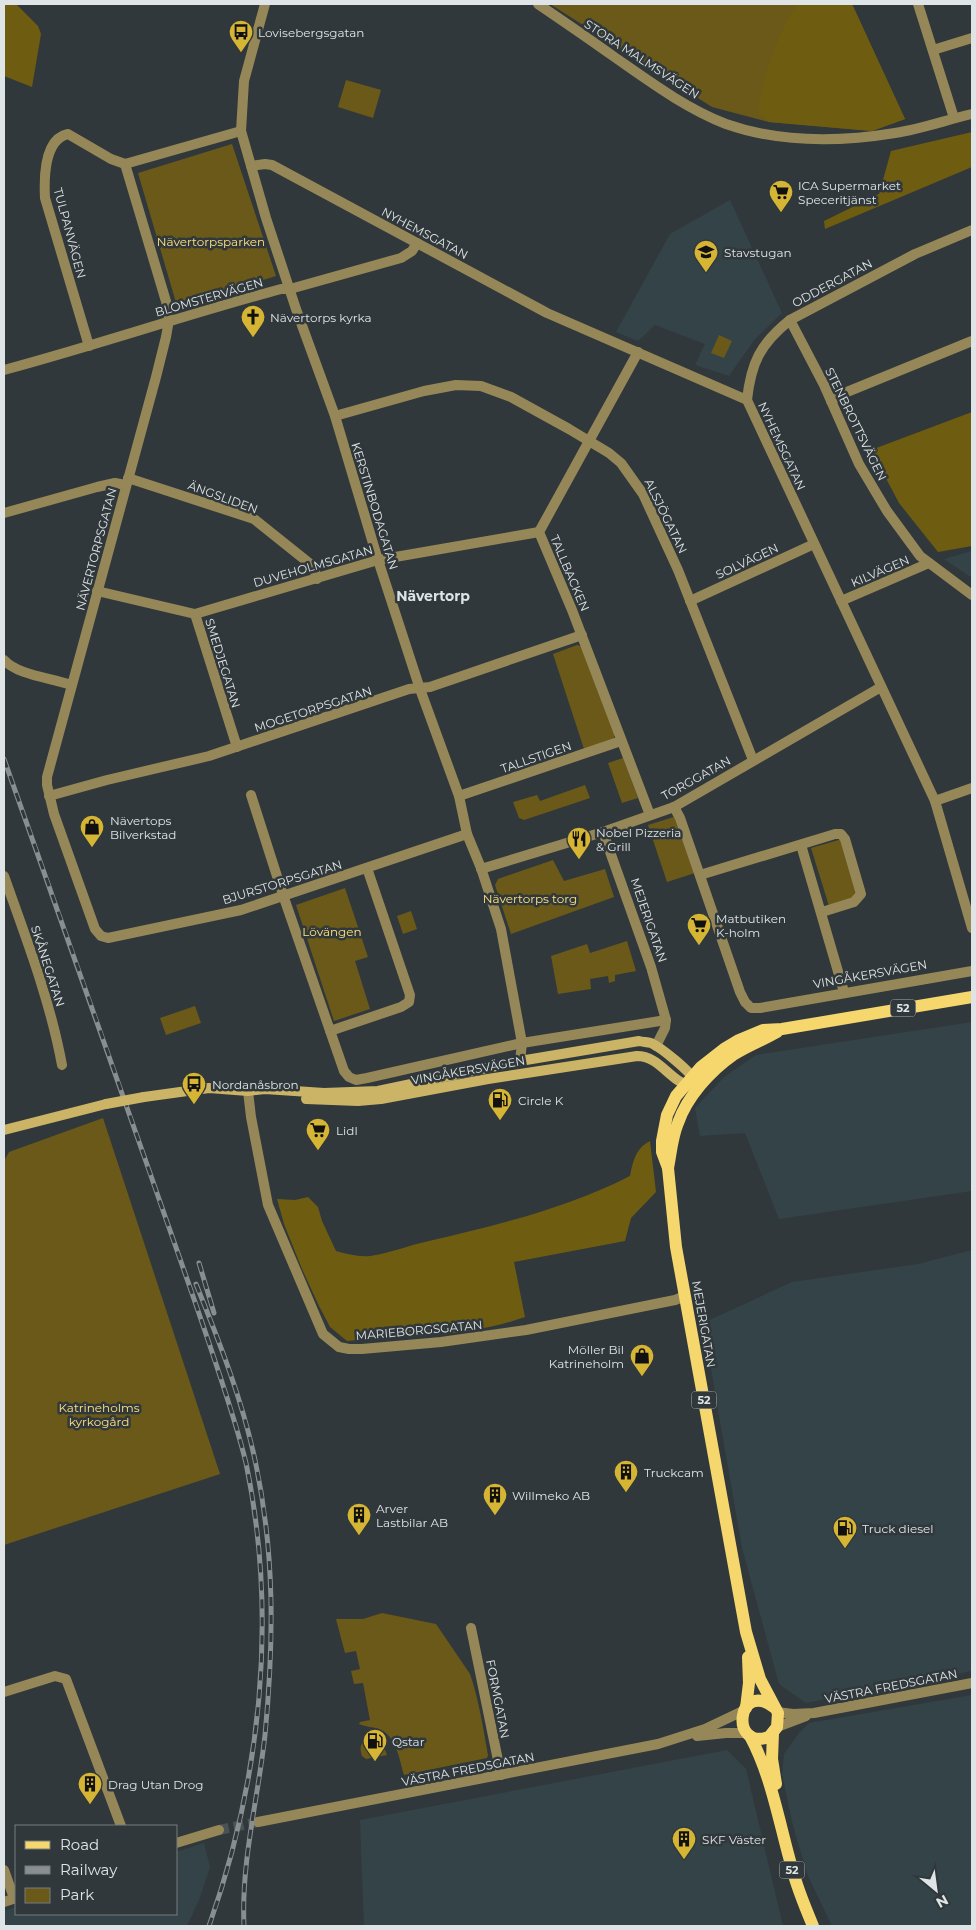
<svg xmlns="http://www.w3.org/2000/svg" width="976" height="1930" font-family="Montserrat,sans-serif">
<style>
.built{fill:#334348}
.green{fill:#6a5918}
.forest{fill:#6e5c10}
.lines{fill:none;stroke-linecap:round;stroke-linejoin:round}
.tertiary-tunnel{stroke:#4a5255;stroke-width:10;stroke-dasharray:10 5;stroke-linecap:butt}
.minor{stroke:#958757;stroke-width:10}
.tertiary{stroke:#958757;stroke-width:10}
.secondary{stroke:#cbb465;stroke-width:10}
.primary{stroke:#f5d76e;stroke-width:12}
.rail-casing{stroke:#888e91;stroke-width:5}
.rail{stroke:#30383b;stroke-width:3;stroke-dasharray:9;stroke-linecap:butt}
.secondary-bridge{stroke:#cbb465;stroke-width:10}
.labels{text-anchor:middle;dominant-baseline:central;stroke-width:5;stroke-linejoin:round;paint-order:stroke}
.shield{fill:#30383b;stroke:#aab0b3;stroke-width:1}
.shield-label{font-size:11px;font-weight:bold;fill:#dfe4e6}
.poi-label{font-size:12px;fill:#dfe4e6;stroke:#30383b;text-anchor:start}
.street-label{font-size:12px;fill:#dfe4e6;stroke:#30383b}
.park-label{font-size:12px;fill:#fee280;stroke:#30383b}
.neighbourhood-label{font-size:14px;font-weight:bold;fill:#dbe5e9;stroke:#30383b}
</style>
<rect width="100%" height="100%" fill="#30383b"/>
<g class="built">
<polygon points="730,200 782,313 755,339 729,376 695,365 705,344 655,325 638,341 616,332 670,234"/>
<polygon points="972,551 972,578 944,559"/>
<polygon points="972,1022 972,1191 779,1219 745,1133 700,1136 695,1108 724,1077 756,1055"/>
<polygon points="972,1250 972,1671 806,1703 779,1684 742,1548 703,1323 792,1282 918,1264"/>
<polygon points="972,1695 972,1926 832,1926 808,1876 793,1826 782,1774 784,1754 799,1733 809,1723"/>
<polygon points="727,1750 746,1769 783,1926 364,1926 360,1820"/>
<polygon points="204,1843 210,1867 199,1900 187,1926 4,1926 4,1911 16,1907 16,1914 176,1914 176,1852"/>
</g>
<g class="green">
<polygon points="550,4 852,4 905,119 872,131 769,122 712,107"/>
<polygon points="346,80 381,90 373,118 338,107"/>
<polygon points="232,144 276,276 177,306 138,173"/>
<polygon points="719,335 732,341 724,358 711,353"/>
<polygon points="577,645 583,647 615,734 613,740 584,749 553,654"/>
<polygon points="623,758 638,798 622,803 608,763"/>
<polygon points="585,785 590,798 524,820 519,818 513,802 537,795 540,801"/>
<polygon points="677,816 695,873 667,882 648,825"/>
<polygon points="842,839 859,897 829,906 811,848"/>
<polygon points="553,860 564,881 605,869 614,897 511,934 495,885 498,879"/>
<polygon points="345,888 368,957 355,961 370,1009 334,1021 296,905"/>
<polygon points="411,911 417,929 403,934 397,916"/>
<polygon points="627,941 636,971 615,975 615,981 609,983 608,976 590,979 591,989 558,994 551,956 587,944 590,953"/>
<polygon points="195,1006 201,1023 166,1035 160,1018"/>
<polygon points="103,1118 220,1474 4,1545 4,1161 9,1152"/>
<path d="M382,1613L436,1624L470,1674C479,1700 483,1728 488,1755L487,1758L404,1775C399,1759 397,1736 379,1729C373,1727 366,1727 359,1724L360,1722L370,1720L363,1683L354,1684L351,1671L360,1669L356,1651L345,1653L336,1619H363Z"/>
<path d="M371,1738C380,1741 384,1746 387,1755L366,1759L362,1756C359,1747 360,1741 371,1738Z"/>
</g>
<g class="forest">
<polygon points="4,4 16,4 38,26 41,34 32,87 4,76"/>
<path d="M797,4H852L905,119L872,131L769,122L758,112C762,79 778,31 797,4Z"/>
<polygon points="972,132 972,167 825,229 824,221 879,194 891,151"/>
<polygon points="972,412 972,546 938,552 899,503 871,450"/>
<path d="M650,1141L656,1192L631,1218L625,1241L514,1262L525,1317C469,1337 406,1336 347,1341L330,1327L319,1306L302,1269L284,1224L277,1199L295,1200L308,1197L318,1207L322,1221L336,1251C347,1254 358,1257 370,1256C390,1253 410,1245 429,1241C498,1225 567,1208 630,1176C633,1161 636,1148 650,1141Z"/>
</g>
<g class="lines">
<polyline class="tertiary-tunnel" points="219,1830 258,1822"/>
<g class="minor">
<polyline points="918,4 954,118"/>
<polyline points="933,50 972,38"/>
<polyline points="125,164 168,308 169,320 166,337 156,377 47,777 47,785 54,814 95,929 101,936 108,938 241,910 467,834"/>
<polyline points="251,166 265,164 272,165 547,313 747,400 935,801 972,928"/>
<polyline points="790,320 824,385 859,464 887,511 920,556 972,595"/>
<path d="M89,346L45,198C44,179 44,139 68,134L111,159L125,164L241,131"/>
<polyline points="638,352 539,532 572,610 650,815"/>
<path d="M4,370C97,345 188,314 281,289H290L401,258L412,251L417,243"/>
<path d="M747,400C751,363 760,344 790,320L915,254L972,230"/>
<polyline points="831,401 842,394 972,341"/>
<polyline points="335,416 424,391 456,385 481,386 511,397 569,429 609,453 621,463 643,494 678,570 753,760"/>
<polyline points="128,478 254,519 309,563 314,568 317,579"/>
<polyline points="4,513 97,487 115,483 126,485"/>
<polyline points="97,591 195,614 378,560 539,532"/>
<polyline points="690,601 814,544"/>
<polyline points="841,601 929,563"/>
<polyline points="195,614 237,747"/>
<path d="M4,660C17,675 52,678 71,685"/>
<polyline points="251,795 283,895 344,1071 349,1077 356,1080 367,1078 522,1043 666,1020"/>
<polyline points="49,796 107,780 209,756 409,689 430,687 582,635"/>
<polyline points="459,796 621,741"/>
<polyline points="935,801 972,788"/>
<polyline points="674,807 680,818 740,992 745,1002 751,1008 760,1008 972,971"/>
<polyline points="603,832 651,967 666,1020 665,1028 656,1046"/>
<polyline points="801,845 844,992"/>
<polyline points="481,869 603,832 674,807 881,687"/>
<polyline points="700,875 835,834 841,834 845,839 861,894 854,902 822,912"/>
<path d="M4,876C26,938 50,1000 62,1065"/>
<polyline points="330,1031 401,1007 409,1002 410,995 367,868"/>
<polyline points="248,1091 251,1117 268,1205 323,1334 339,1347 349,1349 362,1349 441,1342 526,1330 675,1300 685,1296"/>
<polyline points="471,1628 501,1775"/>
<polyline points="4,1692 55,1676 66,1679 121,1826"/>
<polyline points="4,1870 14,1898"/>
</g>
<g class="tertiary">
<polyline points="265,4 244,81 241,131 266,218 296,309 335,416 378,560 420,689 459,796 467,834 481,868 501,929 522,1043 520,1061"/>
<path d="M538,4C563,21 588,38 613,56C649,81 685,108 726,124C780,143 840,142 895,133C922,129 946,120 972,114"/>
<polyline points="777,1712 793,1714 814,1713 972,1683"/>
<polyline points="777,1727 806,1716"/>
<polyline points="697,1736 726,1733 746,1733"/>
<polyline points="258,1822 658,1744 705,1729 745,1710"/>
<polyline points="176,1843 219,1830"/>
<polyline points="4,1902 16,1898"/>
</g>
<g class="secondary">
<path d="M144,1097L209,1088L248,1091L265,1089L324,1093L378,1091L520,1061L639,1041C643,1042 647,1042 651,1043C662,1048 691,1072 696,1082"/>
<path d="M306,1099L358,1101L381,1099L488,1079L637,1056C660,1056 670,1082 691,1086"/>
<polyline points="4,1130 106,1104"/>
</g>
<g class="primary">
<path d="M668,1168C671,1153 672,1137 678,1123C687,1097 710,1071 733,1055C747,1046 763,1040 777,1032"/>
<polyline points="746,1708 749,1683 748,1657"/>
<path d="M775,1708C737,1678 729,1751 769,1737L777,1727L778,1713L760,1679L746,1632L676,1247L668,1168L662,1152V1141L667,1115L676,1096L701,1067L724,1049L739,1040L763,1030L782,1029L972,997"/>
<polyline points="773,1733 772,1759 776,1784"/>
<path d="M750,1736C772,1777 779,1823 792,1868C797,1888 805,1907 813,1926"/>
</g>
<defs>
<g id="rail">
<path d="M4,759C53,897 102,1035 150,1173C172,1237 195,1300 216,1364C227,1397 238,1430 246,1463C278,1617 261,1779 209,1926"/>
<polyline points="199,1263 214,1313"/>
<path d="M196,1284C219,1341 242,1399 255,1460C275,1553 274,1640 265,1735C258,1799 241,1861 244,1926"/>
</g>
</defs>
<use href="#rail" class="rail-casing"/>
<use href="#rail" class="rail"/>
<polyline class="secondary-bridge" points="106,1104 144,1097"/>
</g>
<defs>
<symbol id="bus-pin" viewBox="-11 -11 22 30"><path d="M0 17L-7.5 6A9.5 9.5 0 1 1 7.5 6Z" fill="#d6b534" stroke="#30383b"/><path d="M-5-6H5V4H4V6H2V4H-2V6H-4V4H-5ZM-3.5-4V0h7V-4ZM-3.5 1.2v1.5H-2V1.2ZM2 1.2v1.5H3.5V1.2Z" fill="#111"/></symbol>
<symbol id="supermarket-pin" viewBox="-11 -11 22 30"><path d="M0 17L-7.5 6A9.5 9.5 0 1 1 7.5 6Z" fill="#d6b534" stroke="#30383b"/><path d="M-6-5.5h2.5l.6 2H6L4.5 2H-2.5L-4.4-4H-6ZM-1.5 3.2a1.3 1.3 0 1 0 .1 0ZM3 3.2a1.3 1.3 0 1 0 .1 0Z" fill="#111"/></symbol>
<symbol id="school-pin" viewBox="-11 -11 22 30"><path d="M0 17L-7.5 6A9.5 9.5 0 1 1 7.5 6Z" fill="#d6b534" stroke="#30383b"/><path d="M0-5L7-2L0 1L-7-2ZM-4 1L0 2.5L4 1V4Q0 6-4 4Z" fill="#111"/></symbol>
<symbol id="church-pin" viewBox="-11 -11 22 30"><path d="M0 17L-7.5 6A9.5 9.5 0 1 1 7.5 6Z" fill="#d6b534" stroke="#30383b"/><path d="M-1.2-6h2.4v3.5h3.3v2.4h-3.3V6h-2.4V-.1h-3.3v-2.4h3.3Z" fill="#111"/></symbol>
<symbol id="shop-pin" viewBox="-11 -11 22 30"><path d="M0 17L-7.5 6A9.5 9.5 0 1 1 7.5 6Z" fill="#d6b534" stroke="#30383b"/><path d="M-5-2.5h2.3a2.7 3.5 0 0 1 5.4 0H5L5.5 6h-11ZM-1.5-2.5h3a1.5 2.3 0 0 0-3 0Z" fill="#111"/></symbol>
<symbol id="restaurant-pin" viewBox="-11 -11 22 30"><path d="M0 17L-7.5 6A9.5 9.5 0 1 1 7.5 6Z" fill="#d6b534" stroke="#30383b"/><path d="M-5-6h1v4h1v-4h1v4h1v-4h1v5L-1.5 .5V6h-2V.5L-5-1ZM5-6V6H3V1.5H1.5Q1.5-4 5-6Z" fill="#111"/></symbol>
<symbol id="fuel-pin" viewBox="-11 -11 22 30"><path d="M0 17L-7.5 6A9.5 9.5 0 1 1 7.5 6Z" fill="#d6b534" stroke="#30383b"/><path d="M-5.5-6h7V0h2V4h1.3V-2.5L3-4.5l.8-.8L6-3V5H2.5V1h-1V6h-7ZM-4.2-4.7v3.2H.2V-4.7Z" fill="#111"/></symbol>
<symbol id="building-pin" viewBox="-11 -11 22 30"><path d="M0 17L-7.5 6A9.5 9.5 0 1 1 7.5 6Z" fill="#d6b534" stroke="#30383b"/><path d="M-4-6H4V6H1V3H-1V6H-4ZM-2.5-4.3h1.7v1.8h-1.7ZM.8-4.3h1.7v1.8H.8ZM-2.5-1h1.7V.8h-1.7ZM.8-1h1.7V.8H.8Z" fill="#111"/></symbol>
</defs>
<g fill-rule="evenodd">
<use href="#bus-pin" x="227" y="18" width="28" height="38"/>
<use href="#supermarket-pin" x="767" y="178" width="28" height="38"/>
<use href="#school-pin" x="692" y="238" width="28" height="38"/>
<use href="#church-pin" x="239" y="303" width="28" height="38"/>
<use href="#shop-pin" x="78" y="813" width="28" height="38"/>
<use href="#restaurant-pin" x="565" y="825" width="28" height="38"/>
<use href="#supermarket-pin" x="685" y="911" width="28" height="38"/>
<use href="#bus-pin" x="180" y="1070" width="28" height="38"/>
<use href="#fuel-pin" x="486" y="1086" width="28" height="38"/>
<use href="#supermarket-pin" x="304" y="1116" width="28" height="38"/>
<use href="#shop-pin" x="628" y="1342" width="28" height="38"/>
<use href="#building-pin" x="612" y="1458" width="28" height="38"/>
<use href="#building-pin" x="481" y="1481" width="28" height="38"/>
<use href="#building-pin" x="345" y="1501" width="28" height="38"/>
<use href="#fuel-pin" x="831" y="1514" width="28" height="38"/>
<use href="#fuel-pin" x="361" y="1727" width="28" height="38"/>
<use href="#building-pin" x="76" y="1770" width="28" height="38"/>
<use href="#building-pin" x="670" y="1825" width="28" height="38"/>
</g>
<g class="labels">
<g class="shield">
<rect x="890.5" y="999.5" width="25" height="17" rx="4"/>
<rect x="691.5" y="1391.5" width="25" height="17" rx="4"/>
<rect x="779.5" y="1861.5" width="25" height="17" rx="4"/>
</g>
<g class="shield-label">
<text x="903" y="1008">52</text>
<text x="704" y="1400">52</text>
<text x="792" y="1870">52</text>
</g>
<g class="poi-label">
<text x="258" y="32">Lovisebergsgatan</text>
<text x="798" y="185">ICA Supermarket<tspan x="798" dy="14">Speceritjänst</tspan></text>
<text x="724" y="252">Stavstugan</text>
<text x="270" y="317">Nävertorps kyrka</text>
<text x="110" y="820">Nävertops<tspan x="110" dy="14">Bilverkstad</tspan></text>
<text x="596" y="832">Nobel Pizzeria<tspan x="596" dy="14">&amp; Grill</tspan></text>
<text x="716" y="918">Matbutiken<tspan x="716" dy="14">K-holm</tspan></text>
<text x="212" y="1084">Nordanåsbron</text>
<text x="518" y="1100">Circle K</text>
<text x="336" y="1130">Lidl</text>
<text x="624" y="1349" text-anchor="end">Möller Bil<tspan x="624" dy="14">Katrineholm</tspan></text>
<text x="644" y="1472">Truckcam</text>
<text x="512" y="1495">Willmeko AB</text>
<text x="376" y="1508">Arver<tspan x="376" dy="14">Lastbilar AB</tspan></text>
<text x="862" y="1528">Truck diesel</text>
<text x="392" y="1741">Qstar</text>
<text x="108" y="1784">Drag Utan Drog</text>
<text x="702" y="1839">SKF Väster</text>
</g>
<g class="street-label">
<text transform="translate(642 59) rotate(33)">STORA MALMSVÄGEN</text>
<text transform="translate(70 233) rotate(75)">TULPANVÄGEN</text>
<text transform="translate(425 233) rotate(28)">NYHEMSGATAN</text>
<text transform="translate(832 283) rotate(-28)">ODDERGATAN</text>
<text transform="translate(209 297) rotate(-16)">BLOMSTERVÄGEN</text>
<text transform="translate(856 424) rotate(64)">STENBROTTSVÄGEN</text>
<text transform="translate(782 446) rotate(65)">NYHEMSGATAN</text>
<text transform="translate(223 497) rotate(20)">ÄNGSLIDEN</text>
<text transform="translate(375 506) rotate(73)">KERSTINBODAGATAN</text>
<text transform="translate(666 516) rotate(64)">ALSJÖGATAN</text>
<text transform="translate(96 549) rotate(-75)">NÄVERTORPSGATAN</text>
<text transform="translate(747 561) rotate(-25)">SOLVÄGEN</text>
<text transform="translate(313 566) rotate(-16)">DUVEHOLMSGATAN</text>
<text transform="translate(880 571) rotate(-23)">KILVÄGEN</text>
<text transform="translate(570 573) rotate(67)">TALLBACKEN</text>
<text transform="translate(223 663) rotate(73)">SMEDJEGATAN</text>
<text transform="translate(313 709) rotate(-18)">MOGETORPSGATAN</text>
<text transform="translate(536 757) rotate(-19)">TALLSTIGEN</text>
<text transform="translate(696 778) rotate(-29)">TORGGATAN</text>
<text transform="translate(282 882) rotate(-17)">BJURSTORPSGATAN</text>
<text transform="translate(649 920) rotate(71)">MEJERIGATAN</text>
<text transform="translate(48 966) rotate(72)">SKÅNEGATAN</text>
<text transform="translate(870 974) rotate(-10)">VINGÅKERSVÄGEN</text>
<text transform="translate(468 1070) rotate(-10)">VINGÅKERSVÄGEN</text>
<text transform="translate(704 1324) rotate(80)">MEJERIGATAN</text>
<text transform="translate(419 1330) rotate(-5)">MARIEBORGSGATAN</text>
<text transform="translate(891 1686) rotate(-11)">VÄSTRA FREDSGATAN</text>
<text transform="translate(498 1699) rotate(79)">FORMGATAN</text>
<text transform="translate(468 1769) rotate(-11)">VÄSTRA FREDSGATAN</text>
</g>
<g class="park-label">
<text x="211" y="241">Nävertorpsparken</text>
<text x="530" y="898">Nävertorps torg</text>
<text x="332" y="931">Lövängen</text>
<text x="99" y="1407">Katrineholms<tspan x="99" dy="14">kyrkogård</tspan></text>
</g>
<g class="neighbourhood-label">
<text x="433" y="596">Nävertorp</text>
</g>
</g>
<rect width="976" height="1930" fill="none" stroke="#dfe4e6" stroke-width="10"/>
<rect x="15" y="1825" width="162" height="90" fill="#30383b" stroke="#767d7f"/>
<rect x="25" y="1841" width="25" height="8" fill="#f5d76e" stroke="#767d7f"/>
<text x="60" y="1850" font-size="15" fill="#dfe4e6">Road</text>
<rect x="25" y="1866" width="25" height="8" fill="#888e91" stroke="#767d7f"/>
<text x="60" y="1875" font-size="15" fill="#dfe4e6">Railway</text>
<rect x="25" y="1888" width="25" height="15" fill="#6a5918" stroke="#767d7f"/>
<text x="60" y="1900" font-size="15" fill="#dfe4e6">Park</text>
<g transform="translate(936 1890) rotate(151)" stroke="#30383b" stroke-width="4" paint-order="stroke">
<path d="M0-4L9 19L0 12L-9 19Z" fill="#dfe4e6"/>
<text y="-8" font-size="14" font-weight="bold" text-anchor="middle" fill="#dfe4e6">N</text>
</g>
</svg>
